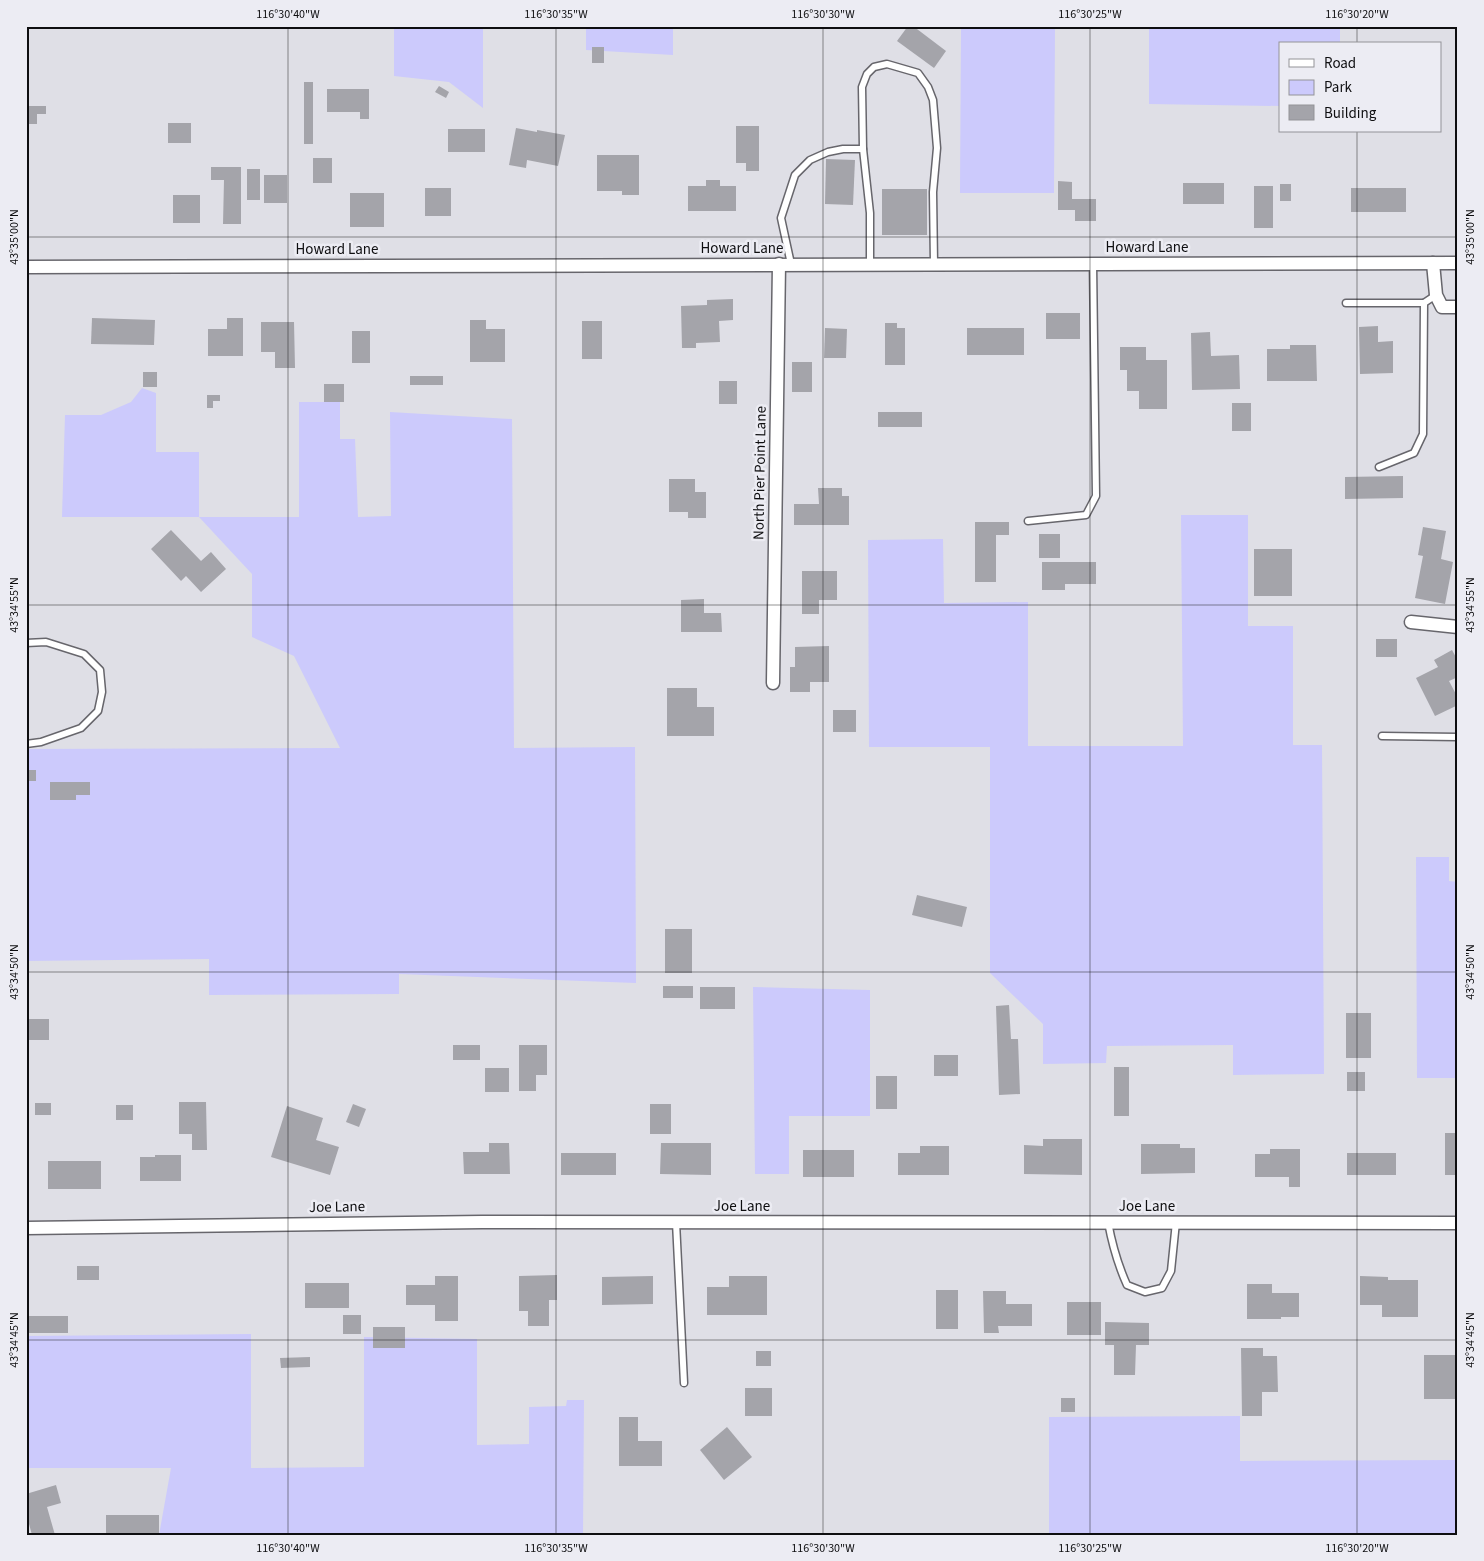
<svg xmlns="http://www.w3.org/2000/svg" width="1484" height="1561" font-family="'Source Sans 3',sans-serif">
<style>
.green{fill:#cccafc}
.building{fill:#a4a4aa}
.lines{fill:none;stroke-linecap:round;stroke-linejoin:round}
.lane-casing{stroke:#67666c;stroke-width:9}
.street-casing{stroke:#67666c;stroke-width:15}
.lane{stroke:#fff;stroke-width:6}
.street{stroke:#fff;stroke-width:12}
.ticks{fill:none;stroke:#0e0e10;stroke-width:1;stroke-opacity:0.45}
.labels{text-anchor:middle;dominant-baseline:central;stroke-width:5;stroke-linejoin:round;paint-order:stroke}
.street-label{font-size:15px;fill:#0e0e10;stroke:#ececf3}
.neatline{fill:none;stroke:#0e0e10;stroke-width:2}
.ticks-label{font-size:12px;text-anchor:middle;fill:#0e0e10}
</style>
<rect width="100%" height="100%" fill="#dfdfe6"/>
<g class="green">
<polygon points="394,26 483,26 483,108 449,82 394,76"/>
<polygon points="586,26 673,26 673,55 586,50"/>
<polygon points="961,26 1055,26 1054,193 960,193"/>
<polygon points="1149,26 1340,26 1340,44 1280,44 1280,106 1149,104"/>
<polygon points="142,388 156,393 156,452 199,452 199,517 299,517 299,402 340,402 340,439 355,439 358,517 391,516 390,412 512,419 514,748 635,747 636,983 399,974 399,994 209,995 209,959 26,961 26,749 340,748 294,656 252,637 252,574 199,517 62,517 65,415 101,415 131,402"/>
<polygon points="1181,515 1248,515 1248,626 1293,626 1293,745 1322,745 1324,1074 1233,1075 1233,1045 1107,1046 1106,1063 1043,1064 1043,1024 990,973 990,747 869,747 868,540 943,539 944,603 1028,602 1028,746 1183,746"/>
<polygon points="1416,857 1449,857 1449,881 1458,882 1458,1078 1417,1078"/>
<polygon points="753,987 870,990 870,1116 789,1116 789,1174 755,1174"/>
<polygon points="251,1334 251,1468 364,1467 364,1337 477,1339 477,1445 529,1444 529,1407 566,1406 567,1400 584,1400 583,1535 159,1535 171,1468 26,1468 26,1336"/>
<polygon points="1240,1416 1240,1461 1458,1460 1458,1535 1049,1535 1049,1417"/>
</g>
<g class="building">
<polygon points="908,26 913,26 946,51 934,68 897,41"/>
<rect x="592" y="47" width="12" height="16"/>
<rect x="304" y="82" width="9" height="62"/>
<polygon points="439,86 449,92 446,98 435,92"/>
<polygon points="327,89 369,89 369,119 360,119 360,112 327,112"/>
<polygon points="26,106 46,106 46,114 37,114 37,124 26,124"/>
<rect x="168" y="123" width="23" height="20"/>
<polygon points="736,126 759,126 759,171 746,171 746,163 736,163"/>
<polygon points="516,128 537,132 537,130 565,135 558,166 527,160 526,168 509,165"/>
<rect x="448" y="129" width="37" height="23"/>
<polygon points="597,155 639,155 639,195 622,195 622,191 597,191"/>
<rect x="313" y="158" width="19" height="25"/>
<polygon points="826,159 855,160 853,205 825,204"/>
<polygon points="211,167 241,167 241,224 223,224 224,180 211,180"/>
<rect x="247" y="169" width="13" height="31"/>
<rect x="264" y="175" width="23" height="28"/>
<polygon points="706,180 720,180 720,186 736,186 736,211 688,211 688,186 706,186"/>
<polygon points="1058,181 1072,182 1072,199 1096,199 1096,221 1075,221 1075,210 1058,210"/>
<rect x="1183" y="183" width="41" height="21"/>
<rect x="1280" y="184" width="11" height="17"/>
<rect x="1254" y="186" width="19" height="42"/>
<rect x="425" y="188" width="26" height="28"/>
<rect x="1351" y="188" width="55" height="24"/>
<rect x="882" y="189" width="45" height="46"/>
<rect x="350" y="193" width="34" height="34"/>
<rect x="173" y="195" width="27" height="28"/>
<polygon points="733,299 733,320 719,321 720,342 696,343 696,348 682,348 681,306 707,305 707,300"/>
<rect x="1046" y="313" width="34" height="26"/>
<polygon points="92,318 155,320 154,345 91,344"/>
<polygon points="227,318 243,318 243,356 208,356 208,329 227,329"/>
<polygon points="470,320 486,320 486,329 505,329 505,362 470,362"/>
<rect x="582" y="321" width="20" height="38"/>
<polygon points="261,322 294,322 295,368 275,368 275,352 261,352"/>
<polygon points="885,323 897,323 897,328 905,328 905,365 885,365"/>
<polygon points="1378,326 1378,342 1393,341 1393,373 1360,374 1359,327"/>
<polygon points="825,328 847,329 846,358 824,358"/>
<rect x="967" y="328" width="57" height="27"/>
<rect x="352" y="331" width="18" height="32"/>
<polygon points="1210,332 1211,356 1239,355 1240,389 1192,390 1191,333"/>
<polygon points="1290,345 1316,345 1317,381 1267,381 1267,349 1290,349"/>
<polygon points="1120,347 1146,347 1146,360 1167,360 1167,409 1139,409 1139,391 1127,391 1127,370 1120,370"/>
<rect x="792" y="362" width="20" height="30"/>
<rect x="143" y="372" width="14" height="15"/>
<rect x="410" y="376" width="33" height="9"/>
<rect x="719" y="381" width="18" height="23"/>
<rect x="324" y="384" width="20" height="18"/>
<polygon points="207,395 220,395 220,401 213,401 213,408 207,408"/>
<rect x="1232" y="403" width="19" height="28"/>
<rect x="878" y="412" width="44" height="15"/>
<polygon points="1403,476 1403,498 1345,499 1345,477"/>
<polygon points="669,479 695,479 695,492 706,492 706,518 688,518 688,512 669,512"/>
<polygon points="818,488 842,488 842,496 849,496 849,525 794,525 794,504 819,504"/>
<polygon points="975,522 1009,522 1009,535 996,535 996,582 975,582"/>
<polygon points="1423,527 1446,531 1441,559 1453,562 1445,604 1415,598 1423,556 1418,555"/>
<polygon points="171,530 201,561 211,552 226,569 201,592 186,576 181,581 151,549"/>
<rect x="1039" y="534" width="21" height="24"/>
<rect x="1254" y="549" width="38" height="47"/>
<polygon points="1042,562 1096,562 1096,584 1065,584 1065,590 1042,590"/>
<polygon points="802,571 837,571 837,600 819,600 819,614 802,614"/>
<polygon points="704,599 704,613 721,613 722,632 681,632 681,600"/>
<rect x="1376" y="639" width="21" height="18"/>
<polygon points="829,646 829,682 810,682 810,692 790,692 790,667 795,667 795,647"/>
<polygon points="1452,650 1458,661 1458,677 1449,681 1458,698 1458,705 1435,716 1416,678 1438,667 1434,660"/>
<polygon points="667,688 697,688 697,707 714,707 714,736 667,736"/>
<rect x="833" y="710" width="23" height="22"/>
<rect x="26" y="770" width="10" height="11"/>
<polygon points="50,782 90,782 90,795 76,795 76,800 50,800"/>
<polygon points="917,895 967,907 962,927 912,915"/>
<rect x="665" y="929" width="27" height="44"/>
<rect x="663" y="986" width="30" height="12"/>
<rect x="700" y="987" width="35" height="22"/>
<polygon points="1009,1005 1011,1039 1018,1039 1020,1094 999,1095 996,1006"/>
<rect x="1346" y="1013" width="25" height="45"/>
<rect x="26" y="1019" width="23" height="21"/>
<rect x="453" y="1045" width="27" height="15"/>
<polygon points="519,1045 547,1045 547,1075 536,1075 536,1091 519,1091"/>
<rect x="934" y="1055" width="24" height="21"/>
<rect x="1114" y="1067" width="15" height="49"/>
<rect x="485" y="1068" width="24" height="24"/>
<rect x="1347" y="1072" width="18" height="19"/>
<rect x="876" y="1076" width="21" height="33"/>
<polygon points="179,1102 206,1102 207,1150 192,1150 192,1134 179,1134"/>
<rect x="35" y="1103" width="16" height="12"/>
<polygon points="353,1104 366,1109 359,1127 346,1122"/>
<rect x="650" y="1104" width="21" height="30"/>
<rect x="116" y="1105" width="17" height="15"/>
<polygon points="287,1106 323,1118 316,1140 339,1147 330,1175 271,1157"/>
<rect x="1445" y="1133" width="13" height="42"/>
<polygon points="1043,1139 1082,1139 1082,1175 1024,1174 1024,1145 1043,1146"/>
<polygon points="489,1143 509,1143 510,1174 464,1174 463,1152 489,1152"/>
<polygon points="661,1143 711,1143 711,1175 660,1174"/>
<polygon points="1141,1144 1180,1144 1180,1148 1195,1148 1195,1173 1141,1174"/>
<polygon points="920,1146 949,1146 949,1175 898,1175 898,1153 920,1153"/>
<polygon points="1270,1149 1300,1149 1300,1187 1289,1187 1289,1177 1255,1177 1255,1154 1270,1154"/>
<rect x="803" y="1150" width="51" height="27"/>
<rect x="561" y="1153" width="55" height="22"/>
<rect x="1347" y="1153" width="49" height="22"/>
<polygon points="155,1155 181,1155 181,1181 140,1181 140,1157 155,1157"/>
<rect x="48" y="1161" width="53" height="28"/>
<rect x="77" y="1266" width="22" height="14"/>
<polygon points="557,1275 557,1300 549,1300 549,1326 528,1326 528,1311 519,1311 519,1276"/>
<polygon points="435,1276 458,1276 458,1321 435,1321 435,1305 406,1305 406,1285 435,1285"/>
<polygon points="653,1276 653,1304 602,1305 602,1277"/>
<polygon points="729,1276 767,1276 767,1315 707,1315 707,1287 729,1287"/>
<polygon points="1360,1276 1388,1277 1388,1280 1418,1280 1418,1317 1382,1317 1382,1305 1360,1305"/>
<rect x="305" y="1283" width="44" height="25"/>
<polygon points="1247,1284 1272,1284 1272,1293 1299,1293 1299,1317 1281,1317 1281,1319 1247,1319"/>
<rect x="936" y="1290" width="22" height="39"/>
<polygon points="983,1291 1006,1291 1006,1304 1032,1304 1032,1326 998,1326 999,1333 984,1333"/>
<rect x="1067" y="1302" width="34" height="33"/>
<rect x="343" y="1315" width="18" height="19"/>
<rect x="27" y="1316" width="41" height="17"/>
<polygon points="1105,1322 1149,1323 1149,1345 1136,1345 1135,1375 1114,1375 1114,1345 1105,1345"/>
<rect x="373" y="1327" width="32" height="21"/>
<polygon points="1241,1348 1263,1348 1263,1356 1277,1356 1278,1392 1262,1392 1262,1416 1242,1416"/>
<rect x="756" y="1351" width="15" height="15"/>
<rect x="1424" y="1355" width="31" height="44"/>
<polygon points="310,1357 310,1367 281,1368 280,1358"/>
<rect x="745" y="1388" width="27" height="28"/>
<rect x="1061" y="1398" width="14" height="14"/>
<polygon points="619,1417 638,1417 638,1441 662,1441 662,1466 619,1466"/>
<polygon points="727,1427 752,1457 724,1480 700,1450"/>
<polygon points="56,1485 61,1503 47,1507 55,1535 32,1535 29,1524 26,1525 26,1494"/>
<rect x="106" y="1515" width="53" height="20"/>
</g>
<g class="lines">
<defs>
<g id="lane">
<polyline points="791,264 781,218 795,175 810,160 828,152 843,149 863,149"/>
<polyline points="870,264 870,213 863,149 862,87 867,74 874,67 887,64 918,73 928,87 933,100 937,148 933,192 934,264"/>
<polyline points="1346,303 1424,303"/>
<polyline points="1379,467 1414,453 1423,434 1424,303 1436,295"/>
<polyline points="1028,521 1086,515 1096,496 1093,263"/>
<polyline points="26,643 46,642 84,654 100,670 102,692 98,711 81,728 41,742 26,744"/>
<polyline points="1382,736 1458,737"/>
<polyline points="676,1222 684,1383"/>
<path d="M1108,1222C1112,1244 1118,1265 1127,1285L1145,1292L1162,1288L1171,1271L1176,1222"/>
</g>
<g id="street">
<polyline points="1433,263 1436,295 1442,307 1458,307"/>
<polyline points="26,267 1458,263"/>
<polyline points="1411,622 1458,627"/>
<polyline points="773,683 779,264"/>
<polyline points="26,1228 482,1222 1458,1223"/>
</g>
</defs>
<use href="#lane" class="lane-casing"/>
<use href="#street" class="street-casing"/>
<use href="#lane" class="lane"/>
<use href="#street" class="street"/>
</g>
<path class="ticks" d="M288,26V1535M556,26V1535M823,26V1535M1090,26V1535M1357,26V44M1357,131V1535M26,237H1458M26,605H1458M26,972H1458M26,1340H1458"/>
<g class="labels">
<g class="street-label">
<text x="1147" y="247">Howard Lane</text>
<text x="742" y="248">Howard Lane</text>
<text x="337" y="249">Howard Lane</text>
<text transform="translate(760 473) rotate(-89)">North Pier Point Lane</text>
<text x="742" y="1206">Joe Lane</text>
<text x="1147" y="1206">Joe Lane</text>
<text transform="translate(337 1207) rotate(-1)">Joe Lane</text>
</g>
</g>
<rect width="1484" height="1561" fill="none" stroke="#ececf3" stroke-width="55"/>
<rect x="1279" y="42" width="162" height="90" fill="#ececf3" stroke="#939398"/>
<rect x="1289" y="59" width="25" height="8" fill="#ffffff" stroke="#939398"/>
<text x="1324" y="68" font-size="15" fill="#0e0e10">Road</text>
<rect x="1289" y="80" width="25" height="15" fill="#cccafc" stroke="#939398"/>
<text x="1324" y="92" font-size="15" fill="#0e0e10">Park</text>
<rect x="1289" y="105" width="25" height="15" fill="#a4a4aa" stroke="#939398"/>
<text x="1324" y="118" font-size="15" fill="#0e0e10">Building</text>
<rect x="28" y="28" width="1428" height="1506" class="neatline"/>
<g class="ticks-label">
<text x="288" y="18">116°30'40"W</text>
<text x="556" y="18">116°30'35"W</text>
<text x="823" y="18">116°30'30"W</text>
<text x="1090" y="18">116°30'25"W</text>
<text x="1357" y="18">116°30'20"W</text>
<text transform="translate(14 237) rotate(-90)" y="4">43°35'00"N</text>
<text transform="translate(1470 237) rotate(-90)" y="4">43°35'00"N</text>
<text transform="translate(14 605) rotate(-90)" y="4">43°34'55"N</text>
<text transform="translate(1470 605) rotate(-90)" y="4">43°34'55"N</text>
<text transform="translate(14 972) rotate(-90)" y="4">43°34'50"N</text>
<text transform="translate(1470 972) rotate(-90)" y="4">43°34'50"N</text>
<text transform="translate(14 1340) rotate(-90)" y="4">43°34'45"N</text>
<text transform="translate(1470 1340) rotate(-90)" y="4">43°34'45"N</text>
<text x="288" y="1552">116°30'40"W</text>
<text x="556" y="1552">116°30'35"W</text>
<text x="823" y="1552">116°30'30"W</text>
<text x="1090" y="1552">116°30'25"W</text>
<text x="1357" y="1552">116°30'20"W</text>
</g>
</svg>
